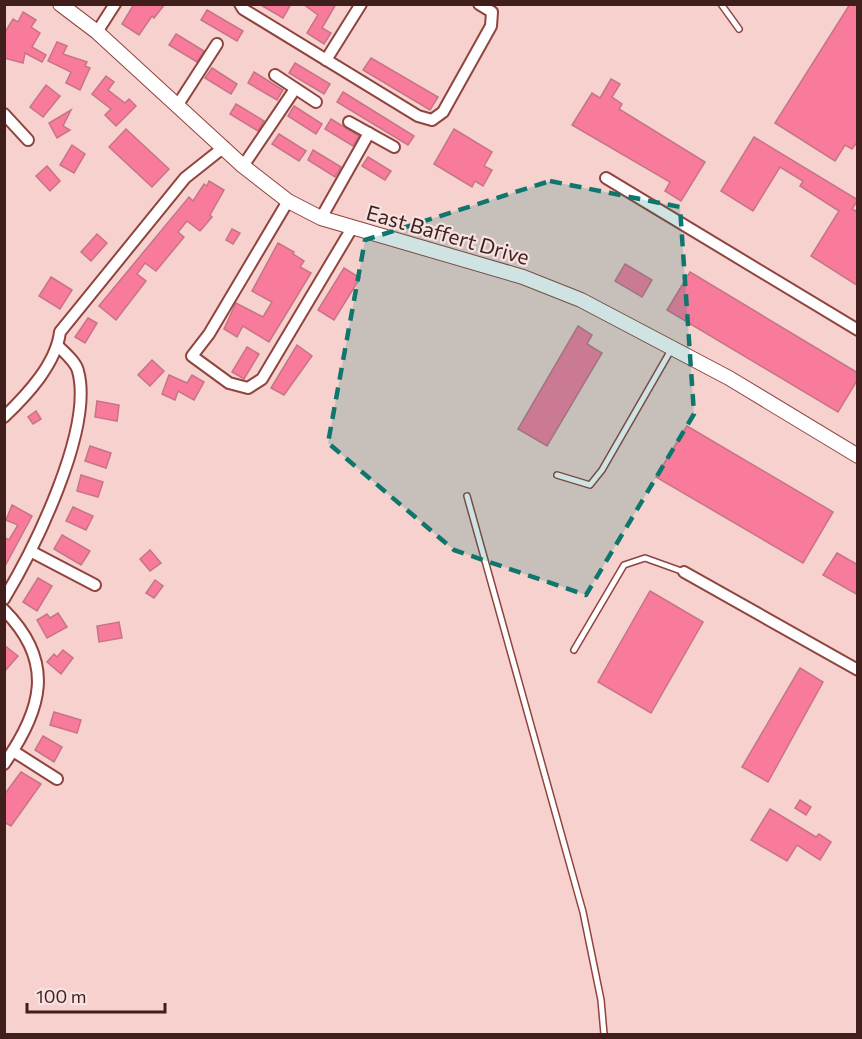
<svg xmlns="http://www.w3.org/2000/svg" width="862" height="1039" font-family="Commissioner,sans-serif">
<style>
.building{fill:#f97b9b;stroke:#c77487;stroke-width:1.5}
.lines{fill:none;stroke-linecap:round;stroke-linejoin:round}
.lane-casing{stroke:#91433e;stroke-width:8}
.street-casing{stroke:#91433e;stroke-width:14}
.secondary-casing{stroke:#91433e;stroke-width:16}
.lane{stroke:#fff;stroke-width:5}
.street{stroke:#fff;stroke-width:10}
.secondary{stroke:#fff;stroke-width:14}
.marked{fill:#0f766e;fill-opacity:0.2;stroke:#0f766e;stroke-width:4.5;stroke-dasharray:12 8;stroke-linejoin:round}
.labels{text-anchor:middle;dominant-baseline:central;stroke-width:4.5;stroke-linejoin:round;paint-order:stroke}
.street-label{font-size:21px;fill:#401e1b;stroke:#f6e3e1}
</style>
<rect width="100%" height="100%" fill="#f6d1cd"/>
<g class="building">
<polygon points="134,4 165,4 154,18 152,16 139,35 122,24"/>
<polygon points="259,4 291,4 283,18"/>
<polygon points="303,4 336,4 322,28 331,33 324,44 307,33 318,15"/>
<polygon points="850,4 858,4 858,141 852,149 845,145 835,161 775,123"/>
<polygon points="207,10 243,31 237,41 201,20"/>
<polygon points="23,12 36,20 31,27 40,33 32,47 46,55 42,62 25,53 23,63 4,58 4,34 13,19 18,22"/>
<polygon points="176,34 204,51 197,62 169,45"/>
<polygon points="57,42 67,46 63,54 87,62 85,66 90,68 80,90 66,83 71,72 48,61"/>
<polygon points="371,58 438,97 430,110 363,70"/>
<polygon points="295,63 330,84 324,94 289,73"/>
<polygon points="212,68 237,84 231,94 205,78"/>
<polygon points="254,72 283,90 277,100 248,83"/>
<polygon points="106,76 114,82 108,90 125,103 129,99 136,106 116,126 105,115 111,109 92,94"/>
<polygon points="611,79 620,84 612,97 622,104 619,109 705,162 681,201 665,191 670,182 572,125 592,93 600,98"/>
<polygon points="46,85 60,96 43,117 30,107"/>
<polygon points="343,92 414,136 408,145 337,102"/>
<polygon points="236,104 264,121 258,131 230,114"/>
<polygon points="294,106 322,124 316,134 288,116"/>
<polygon points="71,110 63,126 70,130 57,138 49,123"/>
<polygon points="331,119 359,136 353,146 325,129"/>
<polygon points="126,129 169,169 152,187 109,147"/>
<polygon points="454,129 492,152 484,166 492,170 483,186 475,181 472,187 434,164"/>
<polygon points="279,134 306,151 299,161 272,144"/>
<polygon points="754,137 858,200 852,209 858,212 858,286 811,256 839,211 800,186 803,181 780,167 753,211 721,191"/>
<polygon points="72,145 85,154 74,173 60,165"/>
<polygon points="313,150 341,167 335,177 308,160"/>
<polygon points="368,157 391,171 385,180 362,166"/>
<polygon points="47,166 60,181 50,191 36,176"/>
<polygon points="209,181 224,190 210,215 212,217 200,231 187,221 178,232 184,237 156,271 145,263 137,274 146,281 116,320 99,306 189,197 193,201 204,184 207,186"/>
<polygon points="232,229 240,233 233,244 226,240"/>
<polygon points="97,234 107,243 91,261 81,252"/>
<polygon points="278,243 294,252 293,254 304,261 300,267 311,273 269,342 243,326 237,337 224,329 236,303 263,317 272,302 252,291"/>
<polygon points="625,264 652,280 642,297 615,281"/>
<polygon points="344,268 360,278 334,320 318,310"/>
<polygon points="690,272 858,373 858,379 838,412 667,310"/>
<polygon points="51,277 72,290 60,309 39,296"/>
<polygon points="88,318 97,323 85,343 75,337"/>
<polygon points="578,326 592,335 587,344 602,353 547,446 518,429"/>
<polygon points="297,345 312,356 284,395 271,388"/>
<polygon points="247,347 259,354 244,379 232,372"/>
<polygon points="152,360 164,371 150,386 138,375"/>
<polygon points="169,375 187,383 192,375 204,382 194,400 178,391 175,400 162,394"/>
<polygon points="97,401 119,405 117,421 95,417"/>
<polygon points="36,411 41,419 33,424 28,417"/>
<polygon points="687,426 833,512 803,563 656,477"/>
<polygon points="90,446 111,453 106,468 85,461"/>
<polygon points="81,475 103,482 98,497 77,491"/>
<polygon points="12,505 32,516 4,568 4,537 9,540 18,525 6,520"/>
<polygon points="73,507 93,516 86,530 66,521"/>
<polygon points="62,535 90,551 81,565 54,549"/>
<polygon points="150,550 161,563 150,571 140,559"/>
<polygon points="837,553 858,565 858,595 823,575"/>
<polygon points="38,578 52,586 37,611 23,602"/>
<polygon points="155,580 163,586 154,598 146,593"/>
<polygon points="650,591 703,622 651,713 598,682"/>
<polygon points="58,613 67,627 47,638 37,620 47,614 50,618"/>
<polygon points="119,622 122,638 99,642 97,626"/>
<polygon points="4,645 18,656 4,672"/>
<polygon points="63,650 73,658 61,674 47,662 54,654 57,657"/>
<polygon points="800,668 823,682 768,782 742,767"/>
<polygon points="54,712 81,720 77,733 50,725"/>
<polygon points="43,736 62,747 54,762 35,750"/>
<polygon points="21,772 41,784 11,826 4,822 4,795"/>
<polygon points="800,800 811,807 806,815 795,808"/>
<polygon points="770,809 816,837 819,834 831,842 820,860 797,845 787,861 751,840"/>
</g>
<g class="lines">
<defs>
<g id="lane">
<polyline points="721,4 739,29"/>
<polyline points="557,475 590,485 602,470 671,350"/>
<polyline points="467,496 583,912 601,1000 604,1034"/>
<polyline points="574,650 624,565 645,558 684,572"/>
</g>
<g id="street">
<polyline points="240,4 243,9 418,116 432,120 443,112 491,26 492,12 479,4"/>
<polyline points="97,32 115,4"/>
<polyline points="326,60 361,4"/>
<polyline points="275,75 316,102"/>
<polyline points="177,106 217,44"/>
<polyline points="4,114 28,140"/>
<polyline points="349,122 394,147"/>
<polyline points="243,166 295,89"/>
<polyline points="606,178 858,330"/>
<polyline points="288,201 209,334 192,356 229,383 248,388 262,379 352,228"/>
<polyline points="321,218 369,133"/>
<path d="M4,417C27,395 56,364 60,332L185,178L224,147"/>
<polyline points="32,552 95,585"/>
<polyline points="684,572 858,670"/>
<path d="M4,599C34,549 94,429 78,371C76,362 65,353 58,346"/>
<path d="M4,610C56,662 42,710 4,764"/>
<polyline points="13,751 57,779"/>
</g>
<polyline id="secondary" points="60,4 97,32 243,166 288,201 321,218 523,277 581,300 729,378 858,456"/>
</defs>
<use href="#lane" class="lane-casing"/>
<use href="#street" class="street-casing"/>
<use href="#secondary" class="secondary-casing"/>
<use href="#lane" class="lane"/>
<use href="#street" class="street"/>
<use href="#secondary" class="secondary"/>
</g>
<path class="marked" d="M550,181L680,207L694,414L586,595L454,550L328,443L365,240Z"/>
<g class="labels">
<g class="street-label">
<text transform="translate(448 234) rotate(16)">East Baffert Drive</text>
</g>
</g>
<rect width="862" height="1039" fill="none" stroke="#401e1b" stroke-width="12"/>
<path d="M27 1003v9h138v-9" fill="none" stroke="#401e1b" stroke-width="3"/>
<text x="36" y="1003" font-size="18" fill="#401e1b" stroke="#f6e3e1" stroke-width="4.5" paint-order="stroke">100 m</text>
</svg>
